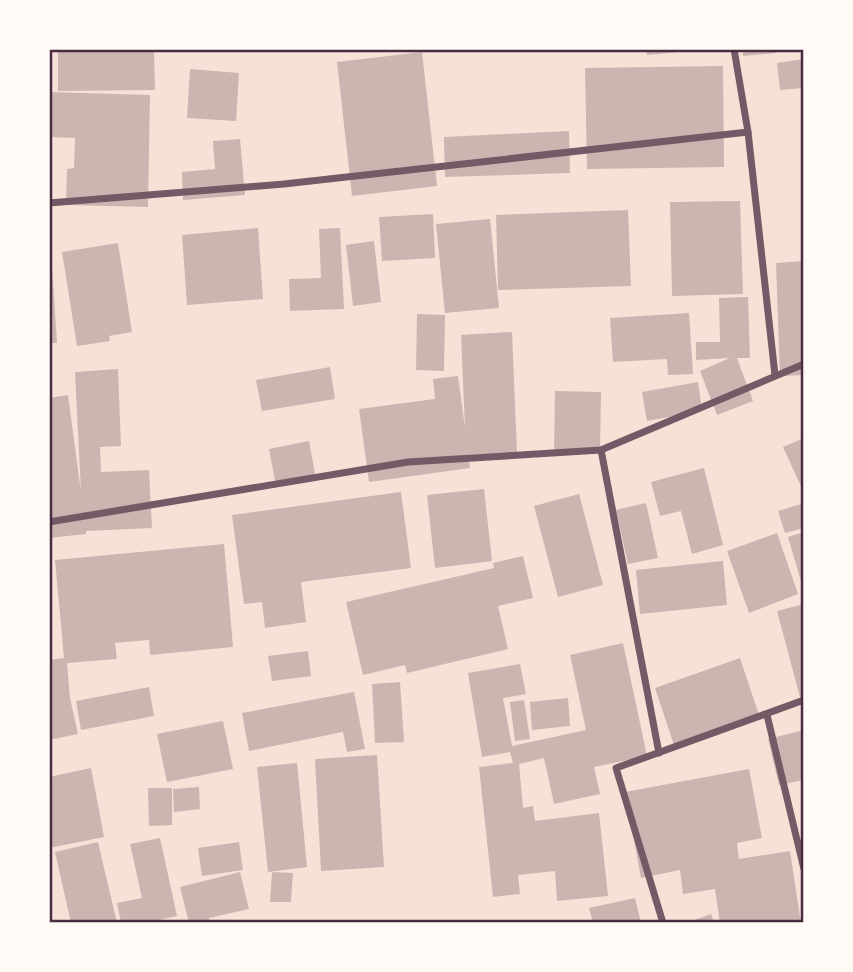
<svg xmlns="http://www.w3.org/2000/svg" width="853" height="972" font-family="'Space Grotesk',sans-serif">
<style>
.building{fill:#ccb4b1}
.lines{fill:none;stroke-linecap:round;stroke-linejoin:round}
.minor{stroke:#755966;stroke-width:7}
.neatline{fill:none;stroke:#4a2c40;stroke-width:2.5}
</style>
<rect width="100%" height="100%" fill="#f7e1d7"/>
<g class="building">
<polygon points="58,49 154,49 155,90 58,91"/>
<polygon points="646,49 690,49 690,51 647,55"/>
<polygon points="743,49 776,49 776,53 743,56"/>
<polygon points="422,52 437,186 352,196 337,62"/>
<polygon points="804,59 804,88 780,90 777,63"/>
<polygon points="723,66 724,167 587,169 585,68"/>
<polygon points="190,69 239,73 236,121 187,118"/>
<polygon points="49,92 150,95 148,207 66,205 67,169 74,168 75,138 49,137"/>
<polygon points="569,131 570,173 445,177 444,137"/>
<polygon points="240,139 245,195 183,200 182,172 215,169 213,141"/>
<polygon points="740,201 743,294 672,296 670,202"/>
<polygon points="628,210 631,286 498,290 496,215"/>
<polygon points="433,214 435,258 382,261 379,217"/>
<polygon points="490,219 499,308 445,313 436,224"/>
<polygon points="258,228 263,299 187,305 182,235"/>
<polygon points="340,228 344,309 290,311 289,279 321,278 319,229"/>
<polygon points="374,241 381,302 353,306 346,245"/>
<polygon points="118,243 132,332 109,336 110,341 77,346 62,252"/>
<polygon points="49,249 51,249 57,343 49,343"/>
<polygon points="804,261 804,375 780,376 776,263"/>
<polygon points="748,297 750,358 737,358 753,401 717,415 700,371 730,358 696,360 696,342 720,342 719,298"/>
<polygon points="689,313 693,374 668,375 667,359 613,362 610,318"/>
<polygon points="417,314 445,315 444,371 416,370"/>
<polygon points="512,332 517,453 468,455 470,468 369,482 359,409 435,399 433,379 458,376 465,428 461,335"/>
<polygon points="330,367 335,399 262,411 256,380"/>
<polygon points="118,369 121,446 100,447 101,472 149,470 152,528 86,531 86,534 49,538 49,398 68,395 81,492 75,372"/>
<polygon points="698,382 702,411 647,421 642,392"/>
<polygon points="555,391 601,392 600,451 554,451"/>
<polygon points="804,438 804,493 783,447"/>
<polygon points="309,441 316,479 276,486 269,449"/>
<polygon points="704,468 723,545 692,554 681,511 660,516 651,482"/>
<polygon points="484,489 492,561 435,568 427,495"/>
<polygon points="401,492 411,568 301,582 306,622 265,628 262,602 244,604 232,515"/>
<polygon points="579,494 603,585 558,597 534,506"/>
<polygon points="646,503 658,558 628,564 616,510"/>
<polygon points="804,503 804,528 785,533 778,511"/>
<polygon points="804,532 804,588 803,588 788,537"/>
<polygon points="777,533 798,594 749,613 727,551"/>
<polygon points="224,544 233,647 150,655 149,640 115,643 117,659 67,663 70,698 78,734 49,740 49,660 64,658 55,560"/>
<polygon points="523,556 533,598 498,606 508,649 407,673 405,665 363,675 346,602 494,568 493,563"/>
<polygon points="723,561 727,605 640,614 636,570"/>
<polygon points="804,604 804,700 801,701 777,611"/>
<polygon points="623,643 647,756 594,767 600,794 554,804 544,758 519,764 523,808 533,806 535,821 599,813 608,896 557,901 555,871 518,875 520,894 493,897 479,767 513,763 510,752 482,757 468,673 520,664 526,694 503,698 512,746 586,730 570,655"/>
<polygon points="308,651 311,676 272,681 268,656"/>
<polygon points="740,658 759,715 674,745 655,688"/>
<polygon points="400,682 404,742 375,743 372,684"/>
<polygon points="149,687 154,716 81,730 76,701"/>
<polygon points="354,692 365,749 347,752 343,732 249,751 242,713"/>
<polygon points="568,698 570,726 532,730 530,702"/>
<polygon points="524,700 530,739 515,741 510,702"/>
<polygon points="223,721 233,769 167,782 157,734"/>
<polygon points="804,730 804,780 779,785 768,739"/>
<polygon points="377,755 384,867 321,871 315,759"/>
<polygon points="297,763 307,867 268,872 257,767"/>
<polygon points="91,768 104,837 49,848 49,777"/>
<polygon points="749,769 762,838 737,843 739,859 790,851 801,923 720,923 715,889 683,894 680,870 641,878 625,792"/>
<polygon points="199,787 200,809 174,812 173,789"/>
<polygon points="148,788 172,788 172,825 149,826"/>
<polygon points="160,838 177,916 145,923 121,923 117,903 142,898 130,844"/>
<polygon points="98,842 117,923 71,923 55,852"/>
<polygon points="239,842 243,870 202,876 198,848"/>
<polygon points="240,872 249,909 209,918 210,923 189,923 180,887"/>
<polygon points="272,872 293,873 291,902 270,902"/>
<polygon points="635,898 641,923 593,923 589,908"/>
<polygon points="711,914 714,923 686,923"/>
</g>
<g class="lines">
<g class="minor">
<polyline points="734,49 748,132 775,375"/>
<polyline points="49,203 284,184 748,132"/>
<polyline points="601,450 659,753"/>
<polyline points="49,522 408,462 601,450 804,364"/>
<polyline points="767,715 804,869"/>
<polyline points="663,923 616,768 804,700"/>
</g>
</g>
<rect width="853" height="972" fill="none" stroke="#fffaf5" stroke-width="102"/>
<rect x="51" y="51" width="751" height="870" class="neatline"/>
</svg>
